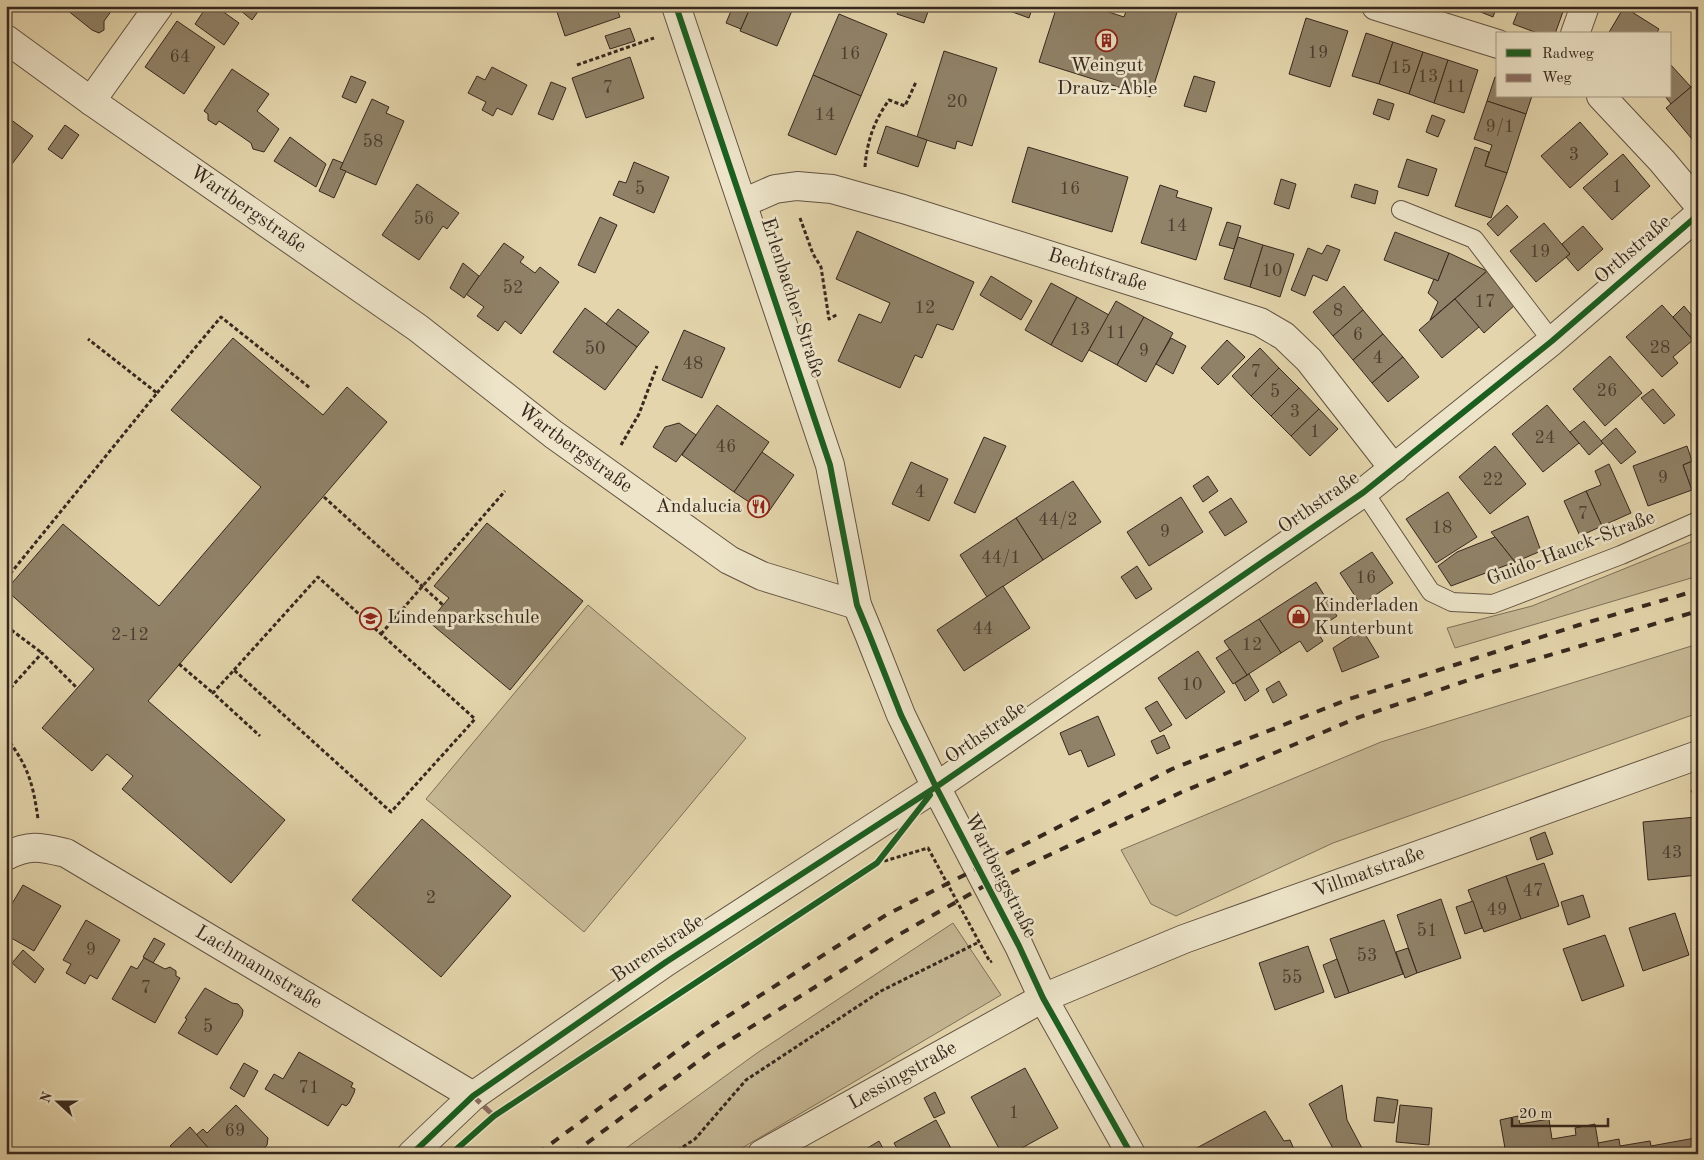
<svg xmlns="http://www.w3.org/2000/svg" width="1704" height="1160" font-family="'Old Standard TT',serif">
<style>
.green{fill:#c6b894;stroke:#7e7059}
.building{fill:#908268;stroke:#36281e}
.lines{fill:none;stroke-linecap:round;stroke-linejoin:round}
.service-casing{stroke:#625342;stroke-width:20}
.minor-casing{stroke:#625342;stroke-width:30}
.tertiary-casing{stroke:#625342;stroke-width:30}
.path{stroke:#36281e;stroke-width:3;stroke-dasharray:4 2.5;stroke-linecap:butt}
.service{stroke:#ede4c9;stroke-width:18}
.minor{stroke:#ede4c9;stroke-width:28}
.tertiary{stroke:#ede4c9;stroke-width:28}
.rail{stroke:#36281e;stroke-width:4;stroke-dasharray:9 9;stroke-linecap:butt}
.quiet{stroke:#8d6e63;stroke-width:5;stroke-dasharray:10 5;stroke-linecap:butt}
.cycleway-casing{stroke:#ede4c9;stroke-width:9}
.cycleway{stroke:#1b5e20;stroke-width:6}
.labels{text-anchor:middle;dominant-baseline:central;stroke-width:5;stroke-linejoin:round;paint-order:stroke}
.number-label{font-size:18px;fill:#4c3e30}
.poi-label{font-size:20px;fill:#36281e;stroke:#ede4c9;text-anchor:start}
.street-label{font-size:20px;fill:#36281e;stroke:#ede4c9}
</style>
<rect width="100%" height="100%" fill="#e4d5ac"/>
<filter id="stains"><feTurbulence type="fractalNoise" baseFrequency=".004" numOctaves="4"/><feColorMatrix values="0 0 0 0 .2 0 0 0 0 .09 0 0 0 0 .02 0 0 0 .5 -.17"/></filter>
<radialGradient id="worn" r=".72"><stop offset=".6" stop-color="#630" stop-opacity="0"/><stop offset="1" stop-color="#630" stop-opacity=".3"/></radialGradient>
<g class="green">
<polygon points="1698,539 1698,576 1455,648 1447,628 1532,606"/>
<polygon points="588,605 746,738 584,932 426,799"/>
<polygon points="1698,644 1698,713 1333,843 1176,916 1151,904 1121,850 1381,742"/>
<polygon points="953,923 1001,995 732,1154 618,1154 757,1053"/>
</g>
<g class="building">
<polygon points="62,6 115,6 104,21 104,30 99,33 92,30"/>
<polygon points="207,6 215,6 239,23 224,45 195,24"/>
<polygon points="235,6 262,6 252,20"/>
<polygon points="269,6 281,6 276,12"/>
<polygon points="555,6 616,6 620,17 565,36"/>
<polygon points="733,6 751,6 741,29 726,23"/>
<polygon points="751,6 794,6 777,46 740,31"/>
<polygon points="900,6 930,6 924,23 897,14"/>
<polygon points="996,6 1033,6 1029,18"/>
<polygon points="1057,6 1090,6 1124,17 1128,6 1179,6 1150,97 1039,62"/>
<polygon points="1466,6 1497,6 1493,17"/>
<polygon points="1520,6 1565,6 1555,34 1540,34 1513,24"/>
<polygon points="1624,7 1659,29 1656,34 1608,34"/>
<polygon points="839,14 887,34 861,96 813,75"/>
<polygon points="1306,18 1348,31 1330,87 1289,74"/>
<polygon points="177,21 215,47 184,94 145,67"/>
<polygon points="630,28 635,41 610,49 605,36"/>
<polygon points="1366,33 1393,42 1379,84 1352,76"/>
<polygon points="1393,42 1423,52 1409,94 1379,84"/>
<polygon points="944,51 997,68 972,146 957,141 955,149 917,137"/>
<polygon points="1423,52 1448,60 1434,103 1409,94"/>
<polygon points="630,57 644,98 586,118 572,78"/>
<polygon points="1448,60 1478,70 1464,113 1434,103"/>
<polygon points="1670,64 1691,87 1671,104 1665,96 1670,96"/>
<polygon points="492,67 527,85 512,115 497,108 493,116 482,110 486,102 468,93 477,76 485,80"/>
<polygon points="232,69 269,94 257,111 279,129 264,152 253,149 251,143 219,121 216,125 208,120 208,114 204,111"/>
<polygon points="813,75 861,96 836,155 788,135"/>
<polygon points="351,76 366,82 356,103 342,97"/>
<polygon points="1194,76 1215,82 1206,112 1184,106"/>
<polygon points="1495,77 1498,78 1498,96 1532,96 1526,114 1487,101"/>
<polygon points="1698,81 1698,95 1691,87"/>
<polygon points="551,82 566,88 553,120 538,114"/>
<polygon points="1691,87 1698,95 1697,145 1666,108"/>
<polygon points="372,99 389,107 386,113 404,121 376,185 340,169"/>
<polygon points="1378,99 1394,104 1389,120 1373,114"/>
<polygon points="1487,101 1526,114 1507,173 1485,166 1492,145 1474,139"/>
<polygon points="1432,115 1445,120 1438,137 1426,132"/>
<polygon points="6,116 33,136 6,172"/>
<polygon points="1580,122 1608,154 1570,188 1541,156"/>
<polygon points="65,125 79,135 62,159 48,149"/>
<polygon points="886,126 927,140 918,167 877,153"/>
<polygon points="290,137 326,164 316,187 274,161"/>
<polygon points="1028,147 1128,177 1112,232 1012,202"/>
<polygon points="1475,147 1489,152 1485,166 1507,173 1491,218 1455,206"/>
<polygon points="1623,154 1650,186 1612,220 1583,188"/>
<polygon points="333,159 343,163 340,169 346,171 334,198 319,191"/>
<polygon points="1407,159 1437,169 1428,196 1398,187"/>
<polygon points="634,162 669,177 654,213 613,195 619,181 626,183"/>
<polygon points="1281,179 1296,184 1289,209 1274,204"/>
<polygon points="417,184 459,213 447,229 443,226 419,260 382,235"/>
<polygon points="1355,184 1378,191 1375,204 1351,197"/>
<polygon points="1160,185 1178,191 1176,197 1212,208 1196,260 1141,243"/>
<polygon points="1507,205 1518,217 1498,236 1487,224"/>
<polygon points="600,217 617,225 595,273 578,265"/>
<polygon points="1227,222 1241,226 1234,249 1219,245"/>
<polygon points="1544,223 1570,254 1536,282 1510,251"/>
<polygon points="1583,226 1603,249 1578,271 1566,257 1570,254 1562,244"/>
<polygon points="857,231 974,282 953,330 937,324 922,358 915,355 900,388 838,361 859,314 881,323 890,303 836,279"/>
<polygon points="1395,232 1449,253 1438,281 1384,260"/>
<polygon points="1238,237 1263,245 1250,287 1224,279"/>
<polygon points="504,243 524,257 520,262 535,273 540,267 559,282 521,334 505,321 498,331 477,316 484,307 466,294"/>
<polygon points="1263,245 1294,254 1280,297 1250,287"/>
<polygon points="1327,245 1340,250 1327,281 1313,275 1305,296 1291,290 1308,248 1322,254"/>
<polygon points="1449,253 1487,271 1430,320 1438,302 1428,293 1434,279 1438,281"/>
<polygon points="463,263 479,276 464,298 450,288"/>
<polygon points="1487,271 1516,304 1484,333 1455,299"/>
<polygon points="991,276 1032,301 1021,320 980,295"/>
<polygon points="1051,283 1077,297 1051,345 1025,330"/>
<polygon points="1344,286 1363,310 1333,336 1313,312"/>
<polygon points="1077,297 1109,315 1082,362 1051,345"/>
<polygon points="1455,299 1479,327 1442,358 1419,330"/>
<polygon points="1116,301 1144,317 1117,365 1089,350"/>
<polygon points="1662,305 1693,340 1673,357 1678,363 1662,377 1626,337"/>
<polygon points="1684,306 1698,323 1698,336 1693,340 1673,317"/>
<polygon points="585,308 637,347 605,390 553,352"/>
<polygon points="618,309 649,332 637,347 606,324"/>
<polygon points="1363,310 1383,334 1353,360 1333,336"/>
<polygon points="1144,317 1173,333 1146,382 1117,365"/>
<polygon points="684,330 725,348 702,398 662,380"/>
<polygon points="1383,334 1403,357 1372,383 1353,360"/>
<polygon points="233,338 323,415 347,387 387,422 148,701 285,820 231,883 122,789 133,776 107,754 92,771 42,728 94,669 6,590 63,524 159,606 261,487 171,410"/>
<polygon points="1171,338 1186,346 1173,374 1156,364"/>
<polygon points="1227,340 1245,357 1218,385 1201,368"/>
<polygon points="1260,348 1279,368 1251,396 1232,376"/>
<polygon points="1610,356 1642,393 1605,426 1573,389"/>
<polygon points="1403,357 1419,377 1388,402 1372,383"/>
<polygon points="1279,368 1299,388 1271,416 1251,396"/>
<polygon points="1299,388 1319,409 1291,436 1271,416"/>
<polygon points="1653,389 1675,415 1664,424 1641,398"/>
<polygon points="717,405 769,442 734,492 682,455"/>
<polygon points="1547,405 1579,443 1543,472 1512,434"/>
<polygon points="1319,409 1338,429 1310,456 1291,436"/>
<polygon points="1584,421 1603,443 1589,455 1570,432"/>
<polygon points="679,423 696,435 676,462 653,447 665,427"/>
<polygon points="1616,428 1636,452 1621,464 1601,441"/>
<polygon points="984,437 1006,446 975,513 954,503"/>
<polygon points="1495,446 1526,484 1490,514 1459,477"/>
<polygon points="1687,446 1692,461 1683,465 1692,490 1648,506 1633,466"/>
<polygon points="762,452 794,475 767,514 734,492"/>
<polygon points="1698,459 1698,488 1692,490 1683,465"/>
<polygon points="911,462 948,479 929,521 892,504"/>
<polygon points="1609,464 1631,513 1602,526 1586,491 1601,485 1595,471"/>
<polygon points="1208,476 1218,491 1203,502 1193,486"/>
<polygon points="1073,481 1101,522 1043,560 1016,518"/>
<polygon points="1586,491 1602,526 1580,536 1564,501"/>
<polygon points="1448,492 1477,537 1436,563 1406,519"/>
<polygon points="1181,497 1203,532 1149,566 1127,532"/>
<polygon points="1231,498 1247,522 1225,536 1209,512"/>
<polygon points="1528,516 1541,551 1515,562 1491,532"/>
<polygon points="1016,518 1043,560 987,597 960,555"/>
<polygon points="487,523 583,601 510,690 429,622 449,598 434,586"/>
<polygon points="1495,537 1515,562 1451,586 1438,566 1457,552"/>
<polygon points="1372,552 1393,583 1361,605 1340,573"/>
<polygon points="1137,566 1152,589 1136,599 1121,577"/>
<polygon points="1316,582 1337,616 1316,630 1323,641 1307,652 1300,641 1281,653 1259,619"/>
<polygon points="1003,586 1030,628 964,671 937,630"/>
<polygon points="1259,619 1281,653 1247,675 1224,641"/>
<polygon points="1362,629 1379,657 1342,672 1333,648"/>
<polygon points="1230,649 1247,675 1233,684 1216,658"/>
<polygon points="1198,651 1225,692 1186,719 1158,678"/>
<polygon points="1249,674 1259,691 1245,701 1235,683"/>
<polygon points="1279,681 1287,695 1273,703 1266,689"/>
<polygon points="1157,701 1172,725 1160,732 1145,708"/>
<polygon points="1098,716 1115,755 1088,767 1081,750 1069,755 1060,733"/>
<polygon points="1164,735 1170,748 1157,754 1151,741"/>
<polygon points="1696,817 1698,875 1648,880 1643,822"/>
<polygon points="422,819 511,896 441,977 352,900"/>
<polygon points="1545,832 1553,854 1537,860 1530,838"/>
<polygon points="1544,863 1559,906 1521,919 1506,876"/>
<polygon points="1506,876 1521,919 1484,932 1468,890"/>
<polygon points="23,885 61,906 34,951 6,935 6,914"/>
<polygon points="1583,895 1590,917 1568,925 1561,902"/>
<polygon points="1441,899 1461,958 1417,973 1397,915"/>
<polygon points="1473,901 1482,928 1465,934 1456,907"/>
<polygon points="1675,913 1689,955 1643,971 1629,928"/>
<polygon points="86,920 120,940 97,979 90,975 85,984 66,973 71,964 63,960"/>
<polygon points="1384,920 1403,974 1349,993 1330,939"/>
<polygon points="1605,935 1624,986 1582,1001 1563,949"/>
<polygon points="154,938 165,944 153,963 143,957"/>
<polygon points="1308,946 1324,992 1275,1010 1259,963"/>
<polygon points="1408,948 1417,973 1405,978 1396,952"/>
<polygon points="23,950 44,969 35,983 12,963"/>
<polygon points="144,958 165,969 170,967 176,971 176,976 180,978 155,1023 112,999 131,966 137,969"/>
<polygon points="1337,959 1349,993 1335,998 1323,965"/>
<polygon points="205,988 232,1003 238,1004 243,1010 242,1016 217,1055 178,1033 187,1019 185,1018"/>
<polygon points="299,1052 353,1083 351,1087 355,1089 354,1093 349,1103 346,1106 342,1104 328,1126 265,1089 274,1074 283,1079"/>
<polygon points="244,1063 258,1071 244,1097 230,1088"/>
<polygon points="1025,1068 1058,1128 1011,1154 1002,1154 971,1097"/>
<polygon points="1342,1085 1347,1120 1363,1150 1357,1154 1336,1154 1309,1104"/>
<polygon points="935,1092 945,1113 934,1118 924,1098"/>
<polygon points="1377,1097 1398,1100 1394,1123 1374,1121"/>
<polygon points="236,1105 268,1138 267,1145 262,1151 256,1150 252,1154 214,1154 196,1135 203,1129 207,1133"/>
<polygon points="1400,1105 1432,1108 1429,1145 1396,1142"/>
<polygon points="1265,1111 1284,1141 1290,1140 1296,1154 1195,1154 1193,1150"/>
<polygon points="1518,1116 1520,1124 1549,1119 1552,1139 1576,1135 1575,1128 1595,1124 1600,1154 1506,1154 1500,1120"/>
<polygon points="936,1120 954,1154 900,1154 894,1143"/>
<polygon points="190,1127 211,1151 208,1154 179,1154 170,1146"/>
<polygon points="1695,1138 1698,1154 1600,1154 1598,1143 1619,1139 1620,1146 1650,1141 1651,1146"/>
<polygon points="879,1141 886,1154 873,1154 872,1151 868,1153 866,1149"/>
</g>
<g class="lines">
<defs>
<g id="service">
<polyline points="1401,210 1474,239 1552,341"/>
<polyline points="1364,492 1431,592 1452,602 1493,604 1621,555 1698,521"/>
</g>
<g id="minor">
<polyline points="676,6 830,465 857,605 869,634 901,715 936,787 1019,946 1043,998 1131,1154"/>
<polyline points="1376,6 1498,44"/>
<polyline points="1575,34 1585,6"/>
<path id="s1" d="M6,39L91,101L418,328L553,434L729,560L762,576L857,605"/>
<polyline points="1601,96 1662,161 1698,204"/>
<polyline points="91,101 159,6"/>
<path id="s2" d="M743,203L775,189L797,186L832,189L903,209L1260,322L1284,336L1309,360L1394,469"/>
<path id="s3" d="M6,856C30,844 40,847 66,853L473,1096"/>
<path id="s4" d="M762,1154L1043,998L1184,939L1698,755"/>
</g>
<polyline id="tertiary" points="412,1154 473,1096 666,962 936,787 1364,492 1552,341 1698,215"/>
</defs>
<use href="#service" class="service-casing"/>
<use href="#minor" class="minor-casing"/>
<use href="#tertiary" class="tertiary-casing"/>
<g class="path">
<polyline points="577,65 654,38"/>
<path d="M865,167C867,141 874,121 889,100L905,106L916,82"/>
<polyline points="800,218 813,254 821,267 829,319 838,314"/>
<polyline points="157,393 221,317 310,388"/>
<polyline points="621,445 639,414 657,366"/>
<polyline points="324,497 443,605"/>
<polyline points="6,579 157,393 88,339"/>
<polyline points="6,626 42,653"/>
<polyline points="381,634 505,491"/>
<polyline points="179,664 213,693"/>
<polyline points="234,670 318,577 475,719 391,812 234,670 213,693 260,736"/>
<polyline points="6,693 42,653 77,688"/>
<path d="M6,737C28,766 33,783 38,819"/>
<polyline points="1692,790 1698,805"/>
<polyline points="878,863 928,848 990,962 992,961"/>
<polyline points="672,1154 695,1139 746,1080 881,991 979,942"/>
</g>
<use href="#service" class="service"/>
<use href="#minor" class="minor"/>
<use href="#tertiary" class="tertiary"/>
<g class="rail">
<polyline points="537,1154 703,1032 886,915 1172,769 1349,699 1579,625 1698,590"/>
<polyline points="572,1154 711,1052 900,934 986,885 1182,792 1357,718 1486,674 1698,611"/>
</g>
<polyline class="quiet" points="473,1096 494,1116"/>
<defs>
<g id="cycleway">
<polyline points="676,6 830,465 857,605 869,634 901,715 936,787 1019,946 1043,998 1131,1154"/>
<polyline points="412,1154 473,1096 666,962 936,787 1364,492 1552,341 1698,215"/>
<polyline points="451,1154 494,1116 877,863 930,795"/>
</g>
</defs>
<use href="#cycleway" class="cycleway-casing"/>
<use href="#cycleway" class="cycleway"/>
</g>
<defs>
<symbol id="building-ring" viewBox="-11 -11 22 22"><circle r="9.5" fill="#ede4c9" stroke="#8f2418" stroke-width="1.5"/><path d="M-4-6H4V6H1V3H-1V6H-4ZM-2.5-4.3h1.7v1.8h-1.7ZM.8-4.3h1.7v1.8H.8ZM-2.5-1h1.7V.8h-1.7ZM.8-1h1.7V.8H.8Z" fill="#8f2418"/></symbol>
<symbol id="restaurant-ring" viewBox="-11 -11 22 22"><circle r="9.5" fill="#ede4c9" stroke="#8f2418" stroke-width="1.5"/><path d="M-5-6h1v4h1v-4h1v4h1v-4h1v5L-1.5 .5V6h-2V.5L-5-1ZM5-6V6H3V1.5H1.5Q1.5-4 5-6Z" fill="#8f2418"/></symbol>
<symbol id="shop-ring" viewBox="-11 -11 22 22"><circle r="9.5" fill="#ede4c9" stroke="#8f2418" stroke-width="1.5"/><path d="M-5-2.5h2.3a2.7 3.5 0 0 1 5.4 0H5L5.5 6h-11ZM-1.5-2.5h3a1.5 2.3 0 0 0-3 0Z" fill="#8f2418"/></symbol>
<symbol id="school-ring" viewBox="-11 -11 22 22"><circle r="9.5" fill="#ede4c9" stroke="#8f2418" stroke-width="1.5"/><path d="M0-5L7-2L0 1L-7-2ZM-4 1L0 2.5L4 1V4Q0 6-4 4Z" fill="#8f2418"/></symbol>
</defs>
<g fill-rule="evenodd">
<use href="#building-ring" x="1094" y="28" width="25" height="25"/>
<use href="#restaurant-ring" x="746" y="494" width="25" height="25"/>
<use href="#shop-ring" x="1286" y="604" width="25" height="25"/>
<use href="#school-ring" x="358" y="606" width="25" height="25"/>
</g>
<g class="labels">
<g class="number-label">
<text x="1318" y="53">19</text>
<text x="850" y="54">16</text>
<text x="180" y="57">64</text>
<text x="1401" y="68">15</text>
<text x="1428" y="77">13</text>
<text x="1456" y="87">11</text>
<text x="608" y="88">7</text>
<text x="957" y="102">20</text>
<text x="825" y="115">14</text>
<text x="1500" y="127">9/1</text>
<text x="373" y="142">58</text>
<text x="1574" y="155">3</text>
<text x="1617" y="187">1</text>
<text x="640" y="189">5</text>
<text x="1070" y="189">16</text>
<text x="424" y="219">56</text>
<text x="1177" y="226">14</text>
<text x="1540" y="252">19</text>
<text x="1272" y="271">10</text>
<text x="513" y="288">52</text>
<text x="1485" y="302">17</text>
<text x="925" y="308">12</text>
<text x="1338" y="311">8</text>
<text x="1080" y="330">13</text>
<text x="1116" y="333">11</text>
<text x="1358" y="335">6</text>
<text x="1660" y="348">28</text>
<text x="595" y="349">50</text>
<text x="1144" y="351">9</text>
<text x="1378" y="358">4</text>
<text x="693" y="364">48</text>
<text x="1256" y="372">7</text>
<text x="1607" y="391">26</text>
<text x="1275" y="392">5</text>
<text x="1295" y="412">3</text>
<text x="1315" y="432">1</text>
<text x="1545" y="438">24</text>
<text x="726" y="447">46</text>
<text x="1663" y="478">9</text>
<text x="1493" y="480">22</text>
<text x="920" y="492">4</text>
<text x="1583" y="514">7</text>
<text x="1058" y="520">44/2</text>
<text x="1442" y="528">18</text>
<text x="1165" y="532">9</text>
<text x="1001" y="558">44/1</text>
<text x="1366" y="578">16</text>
<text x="983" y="629">44</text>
<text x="130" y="635">2-12</text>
<text x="1252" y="645">12</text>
<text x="1192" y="685">10</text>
<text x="1672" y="853">43</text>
<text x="1533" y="891">47</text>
<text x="431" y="898">2</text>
<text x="1497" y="910">49</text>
<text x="1427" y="931">51</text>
<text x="91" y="950">9</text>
<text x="1367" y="956">53</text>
<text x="1292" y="978">55</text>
<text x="146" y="988">7</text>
<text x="208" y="1027">5</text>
<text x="309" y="1088">71</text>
<text x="1014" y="1113">1</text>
<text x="235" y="1131">69</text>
</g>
<g class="poi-label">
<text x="1107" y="66" text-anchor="middle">Weingut<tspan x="1107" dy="23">Drauz-Able</tspan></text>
<text x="742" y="507" text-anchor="end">Andalucia</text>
<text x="1314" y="606">Kinderladen<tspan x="1314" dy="23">Kunterbunt</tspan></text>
<text x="387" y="618">Lindenparkschule</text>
</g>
<g class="street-label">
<text stroke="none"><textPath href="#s1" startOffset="296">Wartbergstraße</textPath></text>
<text transform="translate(1633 250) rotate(-41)">Orthstraße</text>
<text stroke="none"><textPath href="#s2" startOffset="370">Bechtstraße</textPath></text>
<text transform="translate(792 298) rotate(72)">Erlenbacher Straße</text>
<text stroke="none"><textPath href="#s1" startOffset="701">Wartbergstraße</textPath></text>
<text transform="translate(1319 503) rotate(-35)">Orthstraße</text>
<text transform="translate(1571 549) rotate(-21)">Guido-Hauck-Straße</text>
<text transform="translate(986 733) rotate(-35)">Orthstraße</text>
<text stroke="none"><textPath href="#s4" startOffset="671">Villmatstraße</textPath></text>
<text transform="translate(1000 876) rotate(63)">Wartbergstraße</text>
<text transform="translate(658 949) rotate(-34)">Burenstraße</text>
<text stroke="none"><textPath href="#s3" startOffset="286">Lachmannstraße</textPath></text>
<text stroke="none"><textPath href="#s4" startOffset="161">Lessingstraße</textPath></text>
</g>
</g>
<rect width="1704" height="1160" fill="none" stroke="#e4d5ac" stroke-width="25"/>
<rect x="8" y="8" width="1689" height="1145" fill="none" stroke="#36281e" stroke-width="2.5"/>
<rect x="12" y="12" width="1679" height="1135" fill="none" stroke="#36281e"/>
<rect x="1496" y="32" width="175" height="65" fill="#ede4c9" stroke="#a49985"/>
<rect x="1506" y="49" width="25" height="8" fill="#1b5e20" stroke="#a49985"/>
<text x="1542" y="58" font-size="15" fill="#36281e">Radweg</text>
<rect x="1506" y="74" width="25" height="8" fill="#8d6e63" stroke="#a49985"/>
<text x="1542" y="82" font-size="15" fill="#36281e">Weg</text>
<g transform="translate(58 1102) rotate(291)" stroke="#ede4c9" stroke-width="4" paint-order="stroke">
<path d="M0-4L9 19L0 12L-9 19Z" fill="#36281e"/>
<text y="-8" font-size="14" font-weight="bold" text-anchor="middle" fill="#36281e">N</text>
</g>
<path d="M1512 1118v8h96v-8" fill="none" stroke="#36281e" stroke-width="2.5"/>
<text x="1519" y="1118" font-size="15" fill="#36281e" stroke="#ede4c9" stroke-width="4" paint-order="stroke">20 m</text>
<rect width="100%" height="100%" filter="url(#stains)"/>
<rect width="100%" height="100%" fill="url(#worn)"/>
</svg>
